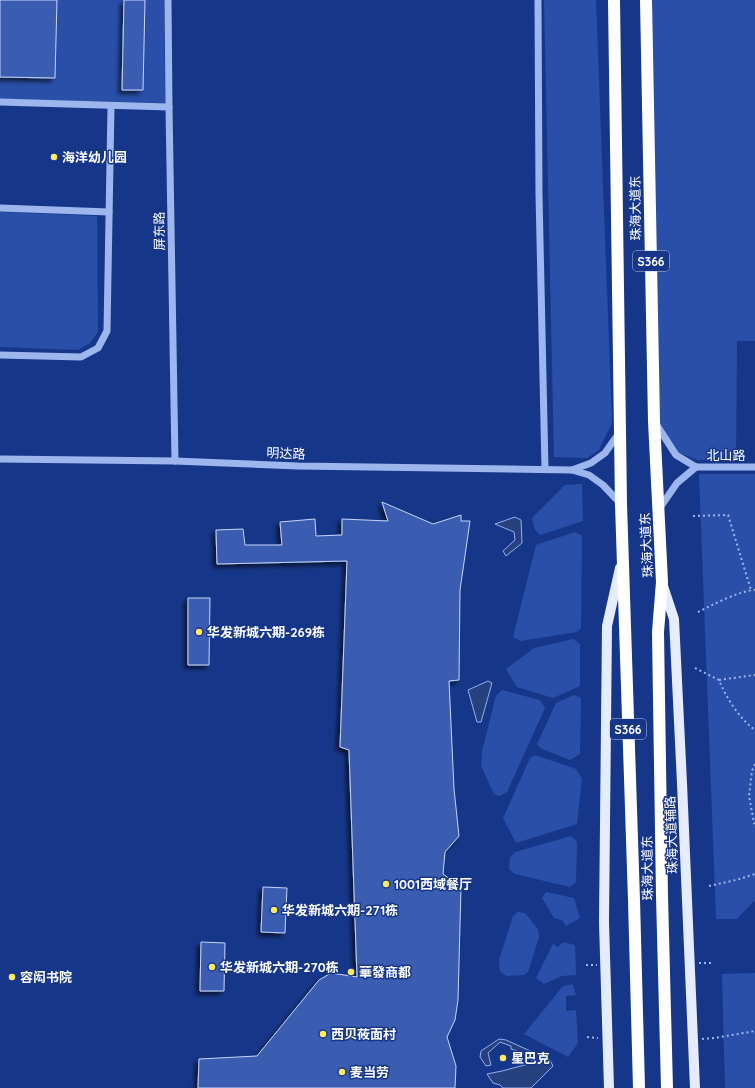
<svg xmlns="http://www.w3.org/2000/svg" width="755" height="1088" font-family="Quicksand,'Noto Sans SC',sans-serif">
<style>
.green{fill:#294fa8}
.water{fill:#27407e;stroke:#91aff1}
.building{fill:#3b5db1;stroke:#c4d5fa;filter:url(#shadow)}
.lines{fill:none;stroke-linecap:round;stroke-linejoin:round}
.path{stroke:#9eb6ee;stroke-width:2;stroke-dasharray:2 3;stroke-linecap:butt}
.minor{stroke:#9eb6ee;stroke-width:7}
.major{stroke:#e6ecff;stroke-width:10}
.highway{stroke:#fff;stroke-width:12}
.poi-dot{fill:#ffe95c;stroke:#163789;stroke-width:1.5}
.labels{text-anchor:middle;dominant-baseline:central;stroke-width:3;stroke-linejoin:round;paint-order:stroke}
.shield{fill:#163789;stroke:#b9c3dc;stroke-width:1}
.shield-label{font-size:12px;font-weight:bold;fill:#fff}
.poi-label{font-size:13px;font-weight:bold;fill:#fff;stroke:#163789;text-anchor:start}
.street-label{font-size:13px;fill:#fff;stroke:#163789}
</style>
<defs>
<filter id="shadow"><feDropShadow dx="-3.5" dy="3.5" stdDeviation="2" flood-color="#0009"/></filter>
</defs>
<rect width="100%" height="100%" fill="#163789"/>
<g class="green">
<polygon points="0,0 164,0 165,103 0,99"/>
<polygon points="544,0 596,0 612,423 599,450 587,458 554,457"/>
<polygon points="653,0 755,0 755,341 737,341 736,460 698,460 679,453 656,420 649,12"/>
<polygon points="0,212 97,216 98,332 90,343 78,350 0,347"/>
<polygon points="699,474 755,474 755,900 737,919 716,919"/>
<polygon points="582,484 583,521 540,535 535,530 532,518 565,485"/>
<polygon points="575,532 581,535 582,539 581,628 577,632 521,641 513,637 536,545"/>
<polygon points="573,639 580,644 580,686 553,698 517,687 506,669 534,648"/>
<polygon points="502,690 540,700 545,708 507,792 499,796 494,794 481,766 482,751 496,696"/>
<polygon points="574,695 581,698 580,754 570,760 540,748 537,744 556,703"/>
<polygon points="535,755 576,769 582,779 577,824 516,843 503,818 530,758"/>
<polygon points="571,836 577,842 576,882 570,887 515,874 509,869 510,858 515,852"/>
<polygon points="546,892 574,898 580,918 566,926 562,920 554,918 542,898"/>
<polygon points="518,912 525,913 538,929 539,937 528,972 524,975 507,976 500,972 499,960 513,916"/>
<polygon points="563,942 575,945 576,975 562,976 544,984 536,978 553,944 558,947"/>
<polygon points="755,973 755,1088 725,1088 722,974"/>
<polygon points="573,984 576,995 566,996 566,1011 576,1010 578,1043 568,1057 524,1034 563,986"/>
</g>
<g class="water">
<polygon points="515,517 521,520 522,543 506,556 503,551 515,540 514,532 495,524"/>
<polygon points="488,681 492,683 481,722 477,722 468,690"/>
<polygon points="499,1039 506,1040 550,1060 553,1066 531,1088 503,1088 500,1085 493,1083 487,1074 502,1071 532,1063 532,1058 530,1055 511,1049 511,1046 500,1042 488,1053 491,1065 486,1066 480,1057 481,1051"/>
</g>
<g class="building">
<polygon points="0,0 57,0 55,78 0,77"/>
<polygon points="124,0 145,0 143,90 122,90"/>
<polygon points="382,502 433,524 461,515 461,521 470,521 460,590 459,680 449,681 454,789 459,836 445,852 443,874 461,887 458,1000 455,1020 447,1037 456,1066 455,1088 198,1088 199,1059 257,1056 319,980 331,973 357,977 349,750 340,747 347,561 217,564 216,530 243,529 245,545 282,545 280,522 315,519 316,536 342,535 342,519 388,521"/>
<polygon points="188,598 210,598 209,665 188,665"/>
<polygon points="263,887 287,888 285,933 261,932"/>
<polygon points="201,942 225,943 224,991 200,991"/>
</g>
<g class="lines">
<g class="path">
<polyline points="693,516 728,515 751,590"/>
<path d="M698,612C712,605 741,590 755,590"/>
<path d="M695,668L719,680C726,698 740,719 755,730"/>
<polyline points="719,680 755,675"/>
<polyline points="755,764 752,771 749,796 754,823 755,824"/>
<polyline points="709,886 736,880 755,874"/>
<polyline points="699,963 713,963"/>
<polyline points="586,965 597,965"/>
<polyline points="587,1037 598,1038"/>
<polyline points="702,1039 715,1038 755,1031"/>
</g>
<g class="minor">
<polyline points="168,0 169,107 175,461"/>
<polyline points="538,0 539,194 545,469"/>
<polyline points="0,102 169,107"/>
<polyline points="0,208 109,212"/>
<polyline points="0,355 81,357 98,348 107,331 111,106"/>
<polyline points="656,424 676,455 696,467 755,467"/>
<polyline points="0,459 175,461 298,466 572,470 589,475 603,485 621,504"/>
<polyline points="572,470 591,463 605,453 619,433"/>
<polyline points="659,509 677,483 696,467"/>
</g>
<g class="major">
<polyline points="663,586 674,619 682,783 695,1088"/>
<polyline points="609,1088 604,922 607,626 620,568"/>
</g>
<g class="highway">
<polyline points="614,0 621,504 634,900 639,1088"/>
<polyline points="646,0 654,421 662,582 658,632 662,896 667,1088"/>
</g>
</g>
<g class="poi-dot">
<circle cx="54" cy="157" r="4"/>
<circle cx="199" cy="632" r="4"/>
<circle cx="386" cy="884" r="4"/>
<circle cx="274" cy="910" r="4"/>
<circle cx="212" cy="967" r="4"/>
<circle cx="351" cy="972" r="4"/>
<circle cx="12" cy="977" r="4"/>
<circle cx="323" cy="1034" r="4"/>
<circle cx="503" cy="1058" r="4"/>
<circle cx="342" cy="1072" r="4"/>
</g>
<g class="labels">
<g class="shield">
<rect x="633" y="251" width="36" height="20" rx="3"/>
<rect x="610" y="719" width="36" height="20" rx="3"/>
</g>
<g class="shield-label">
<text x="651" y="261">S366</text>
<text x="628" y="729">S366</text>
</g>
<g class="poi-label">
<text x="62" y="157">海洋幼儿园</text>
<text x="207" y="632">华发新城六期-269栋</text>
<text x="394" y="884">1001西域餐厅</text>
<text x="282" y="910">华发新城六期-271栋</text>
<text x="220" y="967">华发新城六期-270栋</text>
<text x="359" y="972">華發商都</text>
<text x="20" y="977">容闳书院</text>
<text x="331" y="1034">西贝莜面村</text>
<text x="511" y="1058">星巴克</text>
<text x="350" y="1072">麦当劳</text>
</g>
<g class="street-label">
<text transform="translate(635 208) rotate(-91)">珠海大道东</text>
<text transform="translate(159 231) rotate(-91)">屏东路</text>
<text transform="translate(286 453) rotate(2)">明达路</text>
<text x="726" y="455">北山路</text>
<text transform="translate(646 545) rotate(-93)">珠海大道东</text>
<text transform="translate(671 835) rotate(-92)">珠海大道辅路</text>
<text transform="translate(647 868) rotate(-91)">珠海大道东</text>
</g>
</g>
</svg>
